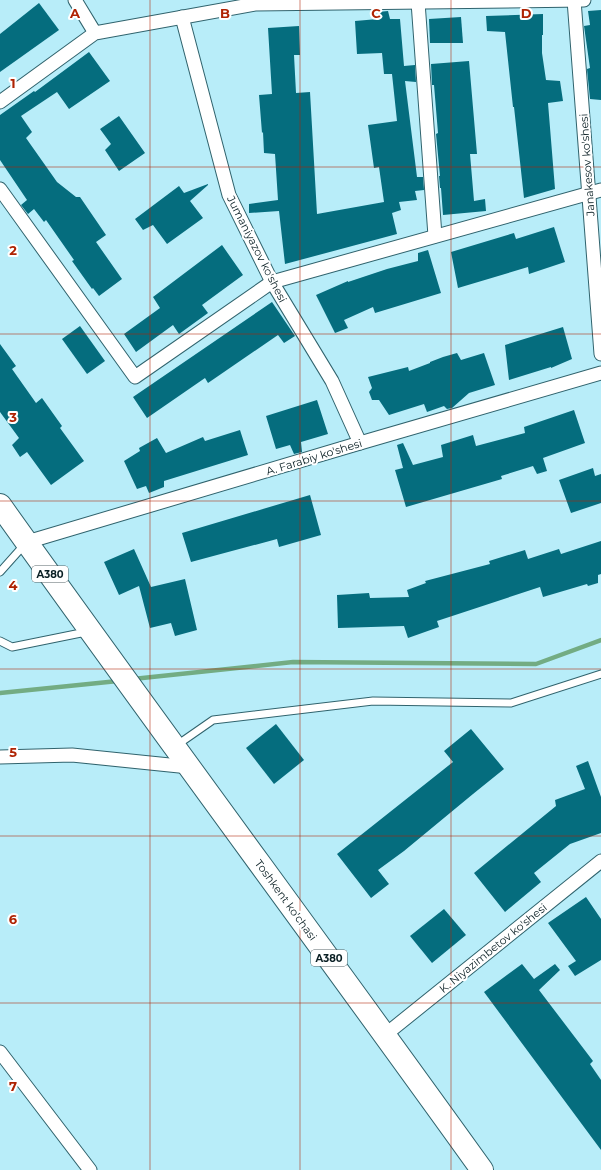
<svg xmlns="http://www.w3.org/2000/svg" width="601" height="1170" font-family="Montserrat,sans-serif">
<style>
.lines{fill:none;stroke-linecap:round;stroke-linejoin:round}
.stream{stroke:#73ac83;stroke-width:4.5}
.building{fill:#056d7e}
.service-casing{stroke:#30636d;stroke-width:9}
.minor-casing{stroke:#30636d;stroke-width:15}
.trunk-casing{stroke:#30636d;stroke-width:24}
.service{stroke:#fff;stroke-width:7}
.minor{stroke:#fff;stroke-width:13}
.trunk{stroke:#fff;stroke-width:22}
.grid{fill:none;stroke:#af2303;stroke-width:1;stroke-opacity:0.55}
.labels{text-anchor:middle;dominant-baseline:central;stroke-width:4;stroke-linejoin:round;paint-order:stroke}
.shield{fill:#fff;stroke:#546266;stroke-width:1}
.shield-label{font-size:10px;font-weight:bold;fill:#0a1f24}
.street-label{font-size:11px;fill:#0a1f24;stroke:#fff}
.grid-label{font-size:13px;text-anchor:middle;font-weight:bold;fill:#af2303;stroke:#fff;stroke-width:4;stroke-linejoin:round;paint-order:stroke}
</style>
<rect width="100%" height="100%" fill="#b8edf9"/>
<g class="lines">
<g class="stream">
<polyline points="133,679 293,662 536,664 601,640"/>
<polyline points="0,693 118,681"/>
</g>
</g>
<g class="building">
<polygon points="39,3 59,30 0,72 0,34"/>
<polygon points="601,10 601,100 590,99 587,69 590,68 584,26 590,25 588,11"/>
<polygon points="388,11 390,19 400,19 404,66 415,65 416,82 405,81 417,177 423,177 424,190 415,191 417,200 399,202 401,210 392,213 397,234 285,264 279,211 249,213 249,204 278,200 275,154 264,153 263,132 262,133 259,95 272,94 268,28 299,26 300,55 294,55 296,93 310,92 317,214 384,202 379,167 374,168 368,125 397,121 392,74 384,74 382,53 357,54 355,21 378,19 378,12"/>
<polygon points="543,14 543,35 542,35 542,53 546,80 560,81 563,101 548,103 555,189 524,198 514,107 513,107 505,32 487,31 486,16"/>
<polygon points="461,17 463,43 430,43 429,19"/>
<polygon points="89,52 110,81 69,109 57,92 21,116 32,132 26,138 57,182 76,197 80,197 106,235 96,242 122,279 99,296 93,288 92,289 72,261 74,260 46,220 44,222 34,209 28,214 21,205 27,200 0,160 0,115 34,91 35,92"/>
<polygon points="469,61 477,154 470,154 474,201 485,199 486,211 443,215 441,188 440,188 439,176 440,176 436,134 438,133 434,85 432,85 431,64"/>
<polygon points="119,116 145,153 119,171 105,150 111,144 100,129"/>
<polygon points="208,184 208,185 190,201 203,218 167,244 153,225 143,230 135,219 179,186 184,193"/>
<polygon points="554,227 565,262 529,274 528,267 458,288 451,252 514,233 516,239"/>
<polygon points="222,245 243,275 202,305 208,313 179,334 173,325 136,352 124,334 160,308 153,297"/>
<polygon points="428,250 441,293 375,313 373,307 344,320 348,328 335,333 316,295 348,281 348,282 387,269 418,261 418,253"/>
<polygon points="272,302 295,336 284,343 278,335 208,383 205,378 147,418 133,397"/>
<polygon points="80,326 105,361 87,374 62,339"/>
<polygon points="563,327 572,359 551,368 551,367 509,380 505,345"/>
<polygon points="0,344 16,366 12,369 36,403 42,398 62,426 60,428 84,461 51,485 27,452 20,457 12,445 19,438 0,412"/>
<polygon points="457,353 461,360 484,353 495,385 469,393 452,408 447,409 444,406 427,412 424,404 389,415 379,400 372,400 369,392 372,388 368,377 408,367 409,371 430,363 430,362 443,357"/>
<polygon points="317,400 328,434 301,442 302,452 294,454 290,445 276,449 266,416"/>
<polygon points="574,410 585,443 543,458 547,471 537,474 533,466 501,476 502,479 406,507 395,470 403,468 397,445 403,443 413,465 443,457 441,445 473,435 476,446 525,433 524,427"/>
<polygon points="240,430 248,455 164,481 164,487 149,493 146,486 137,489 124,461 140,451 139,448 157,438 166,453 203,437 205,441"/>
<polygon points="593,468 595,476 601,474 601,503 571,513 559,480"/>
<polygon points="310,495 321,535 279,547 277,539 191,562 182,533"/>
<polygon points="601,541 601,574 598,575 598,583 588,586 587,584 543,597 540,587 437,621 439,627 408,638 404,626 338,628 337,595 369,593 370,598 409,597 407,590 426,583 425,581 490,564 489,561 525,550 528,559 559,549 561,554"/>
<polygon points="134,549 151,587 185,579 197,630 175,636 171,623 150,628 139,586 119,595 104,562"/>
<polygon points="276,724 304,760 274,784 246,748"/>
<polygon points="471,729 504,769 473,794 404,851 378,870 389,884 371,898 337,854 453,762 444,751"/>
<polygon points="588,761 601,797 601,833 570,844 534,873 541,882 505,912 474,873 556,806 555,800 585,789 576,766"/>
<polygon points="586,897 601,919 601,960 575,976 568,966 576,961 548,923"/>
<polygon points="444,909 466,935 432,963 410,936"/>
<polygon points="522,964 534,979 555,964 560,970 539,990 593,1061 590,1064 601,1080 601,1150 484,992"/>
</g>
<g class="lines">
<defs>
<g id="service">
<polyline points="0,572 25,544"/>
<polyline points="0,641 12,647 86,632"/>
<polyline points="177,745 213,720 373,701 511,703 601,674"/>
</g>
<g id="minor">
<polyline points="75,0 95,33"/>
<polyline points="574,0 601,354"/>
<polyline points="418,2 435,236"/>
<polyline points="182,17 229,195 272,282 332,381 360,443"/>
<polyline points="0,102 95,33 255,4 584,0"/>
<polyline points="0,189 135,377 272,282 601,190"/>
<polyline points="27,542 360,443 601,373"/>
<polyline points="0,757 72,755 189,767"/>
<polyline points="385,1035 601,861"/>
<polyline points="0,1052 90,1170"/>
</g>
<path id="trunk" d="M0,505C159,728 322,947 482,1170"/>
</defs>
<use href="#service" class="service-casing"/>
<use href="#minor" class="minor-casing"/>
<use href="#trunk" class="trunk-casing"/>
<use href="#service" class="service"/>
<use href="#minor" class="minor"/>
<use href="#trunk" class="trunk"/>
</g>
<path class="grid" d="M150,0V1170M300,0V1170M451,0V1170M0,167H601M0,334H601M0,501H601M0,669H601M0,836H601M0,1003H601"/>
<g class="labels">
<g class="shield">
<rect x="32" y="566" width="36" height="16" rx="3"/>
<rect x="311" y="950" width="36" height="16" rx="3"/>
</g>
<g class="shield-label">
<text x="50" y="574">A380</text>
<text x="329" y="958">A380</text>
</g>
<g class="street-label">
<text transform="translate(587 165) rotate(-94)">Janakesov ko'shesi</text>
<text transform="translate(257 249) rotate(63)">Jumaniyazov ko'shesi</text>
<text transform="translate(314 457) rotate(-17)">A. Farabiy ko'shesi</text>
<text transform="translate(286 900) rotate(54)">Toshkent ko'chasi</text>
<text transform="translate(493 948) rotate(-39)">K. Niyazimbetov ko'shesi</text>
</g>
</g>
<g class="grid-label">
<text x="75" y="18">A</text>
<text x="225" y="18">B</text>
<text x="376" y="18">C</text>
<text x="526" y="18">D</text>
<text x="13" y="88">1</text>
<text x="13" y="255">2</text>
<text x="13" y="422">3</text>
<text x="13" y="590">4</text>
<text x="13" y="757">5</text>
<text x="13" y="924">6</text>
<text x="13" y="1091">7</text>
</g>
</svg>
